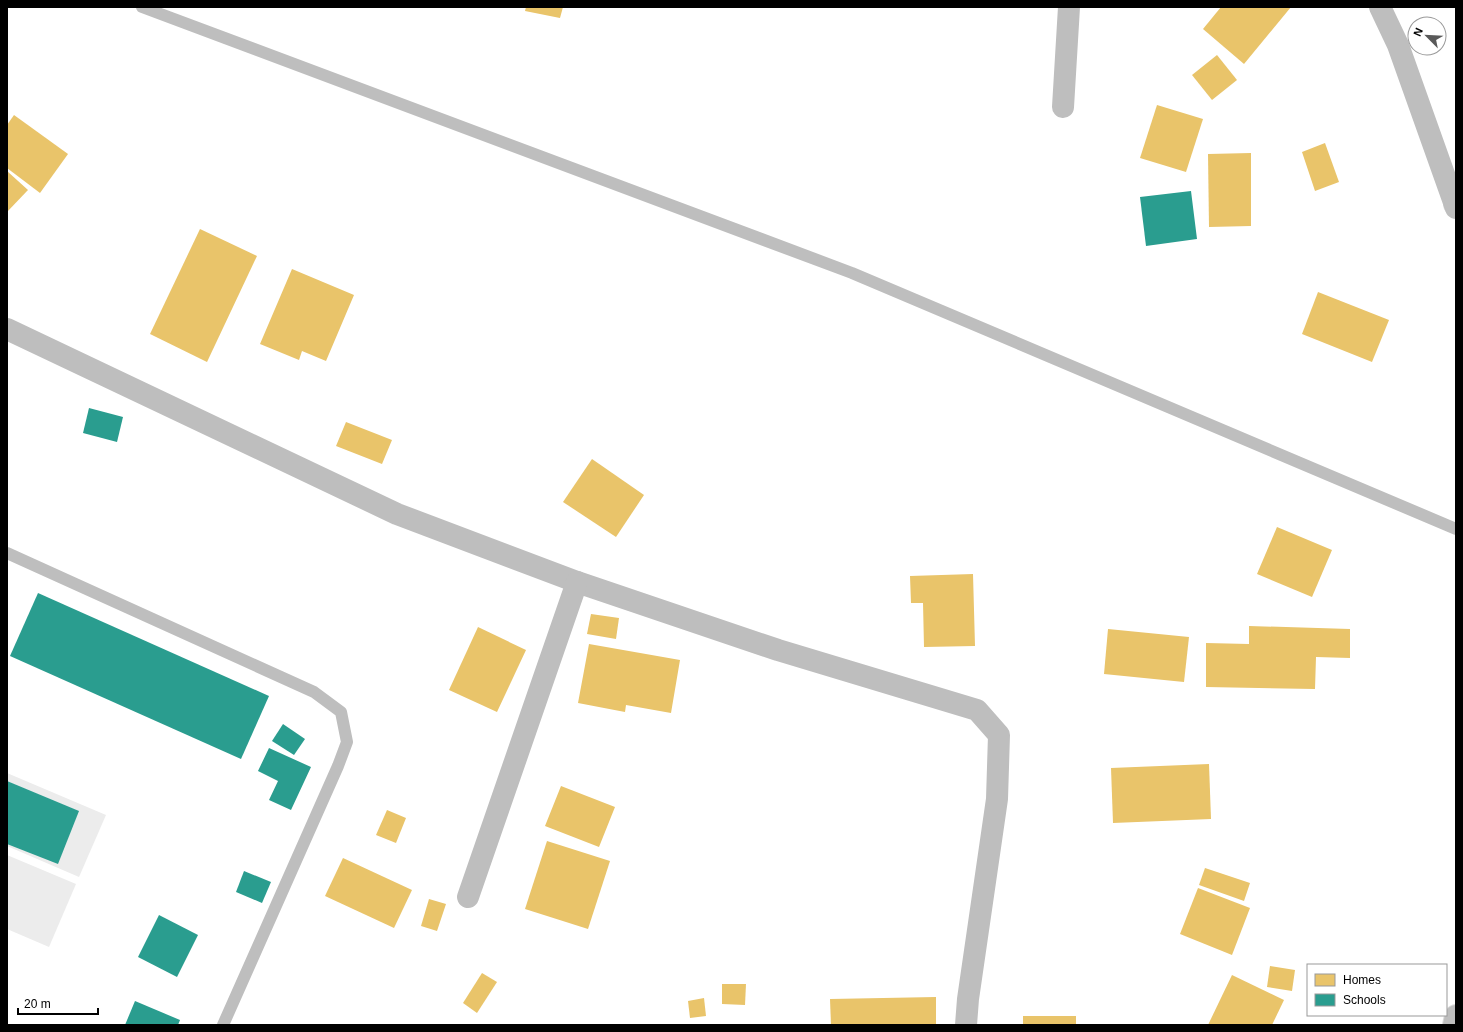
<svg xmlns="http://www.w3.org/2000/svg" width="1463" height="1032" font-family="Arial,sans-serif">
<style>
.green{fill:#ececec}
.homes{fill:#e9c46a}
.schools{fill:#2a9d8f}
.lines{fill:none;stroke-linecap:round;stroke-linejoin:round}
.primary-casing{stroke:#dbdbdb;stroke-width:24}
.service{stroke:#bebebe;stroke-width:12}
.minor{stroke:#bebebe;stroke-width:22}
.tertiary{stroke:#bebebe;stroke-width:22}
.primary{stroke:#bebebe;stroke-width:22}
</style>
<rect width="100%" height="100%" fill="#fff"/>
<g class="green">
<polygon points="7,773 106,815 79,877 7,846"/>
<polygon points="7,855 76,884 49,947 7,929"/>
</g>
<g class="homes">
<polygon points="526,7 563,7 560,18 525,11"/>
<polygon points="1221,7 1291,7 1244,64 1203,29"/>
<polygon points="1217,55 1237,80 1212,100 1192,75"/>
<polygon points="1157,105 1203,119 1186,172 1140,158"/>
<polygon points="14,115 68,154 40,193 7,168 7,125"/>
<polygon points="1325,143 1339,182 1315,191 1302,152"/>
<polygon points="1251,153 1251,226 1209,227 1208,154"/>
<polygon points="7,171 28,190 7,212"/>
<polygon points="200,229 257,256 207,362 150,334"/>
<polygon points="292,269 354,295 326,361 302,351 299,360 260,344"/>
<polygon points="1318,292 1389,320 1372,362 1302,334"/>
<polygon points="346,422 392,440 382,464 336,446"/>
<polygon points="592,459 644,495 616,537 563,502"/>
<polygon points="1277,527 1332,550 1312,597 1257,574"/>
<polygon points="973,574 975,646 924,647 923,603 911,603 910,576"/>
<polygon points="591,614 619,618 616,639 587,634"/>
<polygon points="1249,626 1350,629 1350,658 1316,657 1315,689 1206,687 1206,643 1249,644"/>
<polygon points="478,627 526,650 497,712 449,690"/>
<polygon points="1108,629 1189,637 1184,682 1104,674"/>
<polygon points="589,644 680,660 671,713 626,705 625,712 578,703"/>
<polygon points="1209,764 1211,819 1113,823 1111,768"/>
<polygon points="561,786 615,807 599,847 545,826"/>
<polygon points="387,810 406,818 396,843 376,835"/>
<polygon points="547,841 610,861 588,929 525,909"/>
<polygon points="343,858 412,890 394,928 325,896"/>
<polygon points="1205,868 1250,883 1244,901 1199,885"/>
<polygon points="1198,888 1250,908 1232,955 1180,934"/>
<polygon points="429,899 446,904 437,931 421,926"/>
<polygon points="1270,966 1295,970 1292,991 1267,987"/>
<polygon points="482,973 497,982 477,1013 463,1003"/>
<polygon points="1232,975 1284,1000 1272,1025 1208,1025"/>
<polygon points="722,984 746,984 745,1005 722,1004"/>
<polygon points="936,997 936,1025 831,1025 830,999"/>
<polygon points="704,998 706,1016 690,1018 688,1001"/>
<rect x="1023" y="1016" width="53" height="9"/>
</g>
<g class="schools">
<polygon points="1191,191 1197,239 1146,246 1140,197"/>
<polygon points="89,408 123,417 117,442 83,433"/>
<polygon points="38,593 269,696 241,759 10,656"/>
<polygon points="283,724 305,739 294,755 272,741"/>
<polygon points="269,748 311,767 291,810 269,800 278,781 258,771"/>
<polygon points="7,781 79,811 58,864 7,844"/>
<polygon points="244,871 271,882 262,903 236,892"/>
<polygon points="159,915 198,935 177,977 138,957"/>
<polygon points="135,1001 180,1020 178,1025 125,1025"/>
</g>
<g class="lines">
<defs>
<g id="primary">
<polyline points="1455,204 1456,204"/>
<polyline points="1454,1025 1456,1016"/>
</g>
</defs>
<use href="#primary" class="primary-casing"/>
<g class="service">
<polyline points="142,7 852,273 1456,529"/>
<polyline points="7,553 314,692 341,712 347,742 338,766 223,1025"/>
</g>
<g class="minor">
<polyline points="1063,107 1069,7"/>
<polyline points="7,329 397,514 577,582 778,650 977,710 999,735 997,799 968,999 966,1025"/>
<polyline points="468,897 577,582"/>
</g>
<polyline class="tertiary" points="1380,7 1398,45 1456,208"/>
<use href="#primary" class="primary"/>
</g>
<rect width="1463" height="1032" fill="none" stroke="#000000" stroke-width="16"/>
<rect x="1307" y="964" width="140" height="52" fill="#ffffff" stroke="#999999"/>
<rect x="1315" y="974" width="20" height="12" fill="#e9c46a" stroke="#999999"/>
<text x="1343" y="984" font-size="12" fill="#000000">Homes</text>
<rect x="1315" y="994" width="20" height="12" fill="#2a9d8f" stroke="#999999"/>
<text x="1343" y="1004" font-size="12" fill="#000000">Schools</text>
<g transform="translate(1427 36) rotate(294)"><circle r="19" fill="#ffffff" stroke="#999999"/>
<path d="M0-3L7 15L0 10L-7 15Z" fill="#595959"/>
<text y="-6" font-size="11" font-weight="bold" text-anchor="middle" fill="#000000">N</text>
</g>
<path d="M18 1008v6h80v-6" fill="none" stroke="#000000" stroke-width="2"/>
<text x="24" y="1008" font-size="12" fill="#000000" stroke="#ffffff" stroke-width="3" paint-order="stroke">20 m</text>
</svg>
